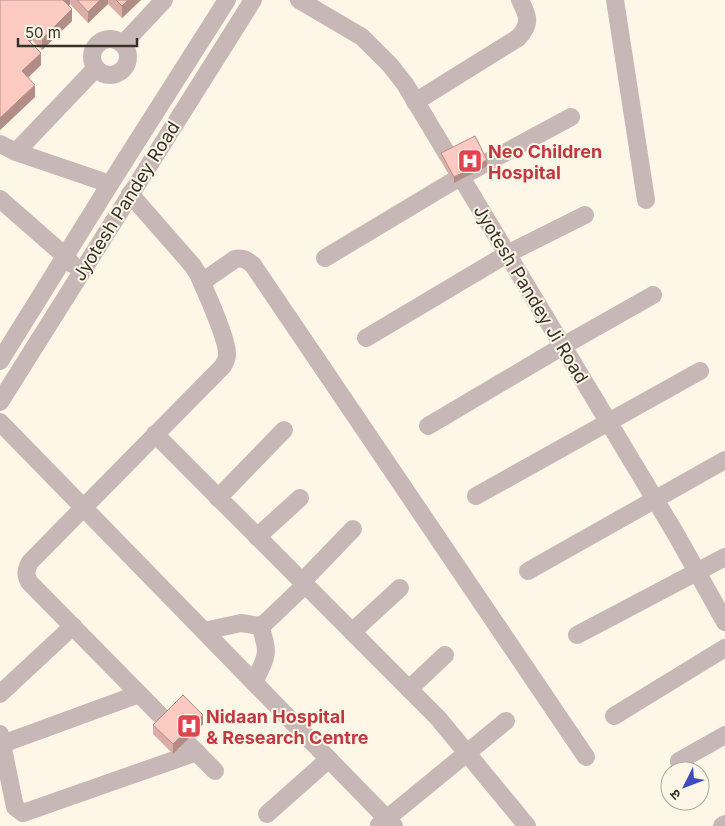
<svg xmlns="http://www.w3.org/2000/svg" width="725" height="826" font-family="Inter,'Noto Sans Devanagari',sans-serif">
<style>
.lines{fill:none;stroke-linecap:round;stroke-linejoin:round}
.minor{stroke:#c7b8b7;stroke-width:18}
.wall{fill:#daaea7}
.shaded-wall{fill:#b18d88}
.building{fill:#fdcac2;stroke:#b18d88}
.labels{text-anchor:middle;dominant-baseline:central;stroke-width:4;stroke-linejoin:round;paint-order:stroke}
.health-label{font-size:18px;font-weight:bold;fill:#be3a42;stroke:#fef6e6;text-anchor:start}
.street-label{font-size:18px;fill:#383329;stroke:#fef6e6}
</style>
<rect width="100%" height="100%" fill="#fef6e6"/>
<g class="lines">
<g class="minor">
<polyline points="299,0 362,37 390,65 405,84 677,536 725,622"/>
<polyline points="615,0 646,200"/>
<circle cx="110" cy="57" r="18"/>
<polyline points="123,44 164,0"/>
<path d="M415,102L518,38C532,23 528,16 520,0"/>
<polyline points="0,144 16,152 110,184"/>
<polyline points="16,152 96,68"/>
<path d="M130,194L193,266L198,274C205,290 228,340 227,355C227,359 225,362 223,366L30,562C26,570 25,574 29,582L215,771"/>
<polyline points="0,199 65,256 72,264"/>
<polyline points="325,258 460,177 571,117"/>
<path d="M202,282L235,259C243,257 247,260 253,265L586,757"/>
<polyline points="366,338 507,254 585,215"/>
<polyline points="0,361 110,184 227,0"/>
<polyline points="0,402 253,0"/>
<polyline points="0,422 394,826"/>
<polyline points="428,426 563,346 653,295"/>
<polyline points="155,434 438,718 527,826"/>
<polyline points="476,496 700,371"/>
<polyline points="218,498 284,430"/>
<polyline points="257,537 300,498"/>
<polyline points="528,571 725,460"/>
<polyline points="302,582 353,529"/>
<polyline points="204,631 241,623 260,626 265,623 305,585"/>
<polyline points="352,632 400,588"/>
<polyline points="577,635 725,557"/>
<path d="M254,682C267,656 270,654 260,626"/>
<polyline points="409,689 445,655"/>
<polyline points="0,694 73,626"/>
<polyline points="614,716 725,648"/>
<polyline points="0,734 15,807 23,813 197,752"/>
<polyline points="2,744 139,694"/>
<polyline points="679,761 725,735"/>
<polyline points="267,814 329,759"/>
<polyline points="379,825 506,721"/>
<polyline points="722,826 725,824"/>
</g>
</g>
<g class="wall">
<polygon points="0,0 141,0 122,18 108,4 88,23 70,4 69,5 72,21 42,50 32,40 30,42 41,65 28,78 35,97 0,130"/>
<polygon points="441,153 487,166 454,183 441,160"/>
<polygon points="203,724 173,754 153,734 153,725"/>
</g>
<g class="shaded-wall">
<polygon points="63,0 70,0 70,4 63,11"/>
<polygon points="100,0 108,0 108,4 88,23 88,12"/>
<polygon points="128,0 141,0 122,18 122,6"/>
<polygon points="72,9 72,21 42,50 42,39"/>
<polygon points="32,28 32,40 24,48 24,36"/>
<polygon points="41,53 41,65 22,83 22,71"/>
<polygon points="35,85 35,97 0,130 0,118"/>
<polygon points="487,160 487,166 454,183 454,177"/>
<polygon points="203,715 203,724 173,754 173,744"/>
</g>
<g class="building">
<polygon points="0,0 63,0 72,9 42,39 32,28 24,36 41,53 22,71 35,85 0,118"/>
<polygon points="77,0 100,0 88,12"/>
<polygon points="116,0 128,0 122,6"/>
<polygon points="475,136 487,160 454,177 441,153"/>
<polygon points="183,695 203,715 173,744 153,725"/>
</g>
<defs>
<symbol id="hospital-square" viewBox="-11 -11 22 22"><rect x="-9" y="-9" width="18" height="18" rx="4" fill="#e0444e" stroke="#fef6e6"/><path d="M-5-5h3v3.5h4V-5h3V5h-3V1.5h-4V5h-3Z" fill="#fff"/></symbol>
</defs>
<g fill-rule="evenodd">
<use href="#hospital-square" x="456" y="147" width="28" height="28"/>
<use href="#hospital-square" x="175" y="712" width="28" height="28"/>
</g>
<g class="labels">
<g class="health-label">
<text x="488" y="151">Neo Children<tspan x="488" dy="21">Hospital</tspan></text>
<text x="206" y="716">Nidaan Hospital<tspan x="206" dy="21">&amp; Research Centre</tspan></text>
</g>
<g class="street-label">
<text transform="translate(126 201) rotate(-58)">Jyotesh Pandey Road</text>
<text transform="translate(531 294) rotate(59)">Jyotesh Pandey Ji Road</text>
</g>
</g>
<g transform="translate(685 786) rotate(228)"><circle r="24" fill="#fef6e6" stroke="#afa89a"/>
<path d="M0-4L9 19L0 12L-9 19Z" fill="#3f4cc0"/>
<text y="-8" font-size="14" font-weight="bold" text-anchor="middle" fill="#383329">उ</text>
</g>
<path d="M18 38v8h119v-8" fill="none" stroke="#383329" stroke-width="2.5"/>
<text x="25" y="38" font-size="15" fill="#383329" stroke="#fef6e6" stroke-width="4" paint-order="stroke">50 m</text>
</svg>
